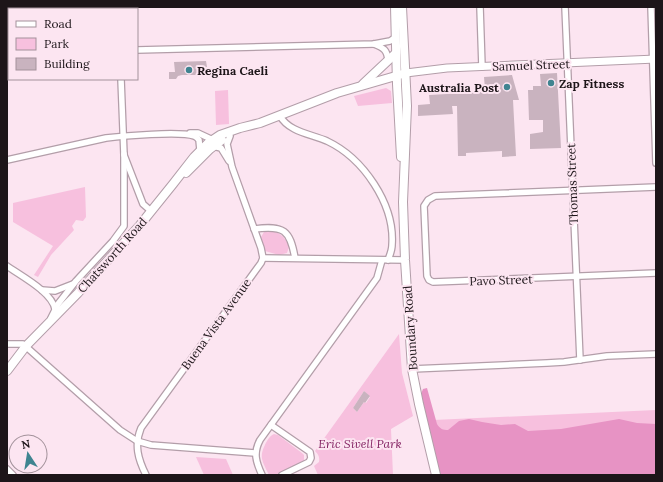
<svg xmlns="http://www.w3.org/2000/svg" width="663" height="482" font-family="Lora,serif">
<style>
.green{fill:#f7c0de;fill-rule:evenodd}
.forest{fill:#e793c4}
.building{fill:#c9b3bf}
.lines{fill:none;stroke-linecap:round;stroke-linejoin:round}
.minor-casing{stroke:#b39ea9;stroke-width:8}
.tertiary-casing{stroke:#b39ea9;stroke-width:9}
.secondary-casing{stroke:#b39ea9;stroke-width:10}
.minor{stroke:#fff;stroke-width:5.5}
.tertiary{stroke:#fff;stroke-width:7}
.secondary{stroke:#fff;stroke-width:8}
.poi-dot{fill:#3f8490;stroke:#fce5f1;stroke-width:1.5}
.labels{text-anchor:middle;dominant-baseline:central;stroke-width:4;stroke-linejoin:round;paint-order:stroke}
.street-label{font-size:12px;fill:#1d1519;stroke:#fce5f1}
.poi-label{font-size:12px;font-weight:bold;fill:#1d1519;stroke:#fce5f1;text-anchor:start}
.park-label{font-size:12px;font-style:italic;fill:#852564;stroke:#fce5f1}
</style>
<rect width="100%" height="100%" fill="#fce5f1"/>
<g class="green">
<polygon points="386,88 391,91 392,103 358,106 354,96"/>
<polygon points="228,90 229,124 216,125 215,91"/>
<polygon points="85,187 86,217 83,221 76,220 72,226 74,230 51,255 38,277 34,275 53,246 13,222 13,203"/>
<path d="M267,231C279,231 285,236 289,247L287,253L279,255L265,251L261,237L264,232Z"/>
<path d="M399,334L402,373L413,416L391,429L393,475H318L314,466L319,462C320,457 318,454 315,451ZM364,391L370,397L366,403L364,402L357,412L353,408Z"/>
<polygon points="656,410 656,475 445,475 433,420"/>
<path d="M274,434L278,435L302,453L304,455V462L276,475H269C262,460 258,457 267,441C269,438 270,436 274,434Z"/>
<polygon points="196,457 226,459 233,475 204,475"/>
</g>
<path class="forest" d="M427,388L437,424C440,429 443,430 448,430L459,421L469,419L482,422L501,425L515,424L528,431L561,429L619,419L637,423L656,424V475H440L421,394L423,389Z"/>
<g class="building">
<polygon points="206,61 207,67 204,68 204,72 199,72 199,75 182,75 178,76 176,79 169,79 169,72 175,72 174,62"/>
<polygon points="557,73 561,148 530,149 530,134 543,132 543,120 529,120 528,90 533,90 533,86 541,86 540,74"/>
<polygon points="512,75 519,100 513,100 516,156 502,157 502,151 466,153 466,156 458,156 457,106 452,106 453,114 418,116 418,105 430,104 429,95 483,92 483,89 485,89 484,77"/>
<polygon points="364,391 370,396 365,403 364,402 357,412 353,408"/>
</g>
<g class="lines">
<defs>
<g id="minor">
<polyline points="119,7 119,9"/>
<polyline points="480,7 482,67"/>
<polyline points="565,7 580,360"/>
<polyline points="651,7 656,163"/>
<path d="M374,44C384,48 387,50 388,60"/>
<polyline points="7,49 9,49"/>
<polyline points="137,50 374,44 390,41 396,37"/>
<polyline points="7,57 9,56"/>
<polyline points="121,79 124,155 143,204 151,211"/>
<path d="M280,116C289,132 311,134 327,141C363,158 395,204 392,245C392,250 390,255 388,260"/>
<polyline points="190,133 198,133 213,140"/>
<polyline points="213,146 221,148 229,161"/>
<path d="M7,160L106,138C123,136 180,131 194,136C197,137 197,138 199,140L200,150"/>
<polyline points="656,187 435,196 428,200 424,206 427,276 429,280 433,282 656,273"/>
<path d="M254,229C284,225 290,230 295,258"/>
<polyline points="263,258 405,260"/>
<path d="M7,266C21,276 52,292 55,309"/>
<polyline points="42,290 55,291 73,284"/>
<polyline points="51,318 58,304 76,281 113,241 124,226 124,154"/>
<polyline points="7,344 23,344 120,430 137,441 151,445 255,453"/>
<polyline points="412,369 547,363 564,362 607,356 656,354"/>
<polyline points="271,425 310,452 311,458 309,462 282,475"/>
<polyline points="7,469 13,475"/>
<path d="M146,475C138,459 134,445 141,428L261,263L263,258L261,248L232,167L227,144L230,136"/>
<path d="M262,475C256,462 253,453 260,440L377,278L382,260"/>
</g>
<polyline id="tertiary" points="406,73 447,68 656,59"/>
<g id="secondary">
<polyline points="395,7 397,84 401,157"/>
<polyline points="402,7 407,106 403,202 405,260 412,369 419,404 436,475"/>
<polyline points="363,84 396,53"/>
<polyline points="186,173 210,149 222,140"/>
<polyline points="7,371 26,346 78,293 140,225 173,184 194,157 208,143 220,135 240,128 260,123 337,93 406,73"/>
</g>
</defs>
<use href="#minor" class="minor-casing"/>
<use href="#tertiary" class="tertiary-casing"/>
<use href="#secondary" class="secondary-casing"/>
<use href="#minor" class="minor"/>
<use href="#tertiary" class="tertiary"/>
<use href="#secondary" class="secondary"/>
</g>
<g class="poi-dot">
<circle cx="189" cy="70" r="4"/>
<circle cx="551" cy="83" r="4"/>
<circle cx="507" cy="87" r="4"/>
</g>
<g class="labels">
<g class="street-label">
<text transform="translate(531 65) rotate(-2)">Samuel Street</text>
<text transform="translate(572 184) rotate(-92)">Thomas Street</text>
<text transform="translate(112 255) rotate(-48)">Chatsworth Road</text>
<text transform="translate(501 280) rotate(-2)">Pavo Street</text>
<text transform="translate(216 324) rotate(-54)">Buena Vista Avenue</text>
<text transform="translate(410 328) rotate(-94)">Boundary Road</text>
</g>
<g class="poi-label">
<text x="197" y="70">Regina Caeli</text>
<text x="559" y="83">Zap Fitness</text>
<text x="499" y="87" text-anchor="end">Australia Post</text>
</g>
<g class="park-label">
<text x="360" y="443">Eric Sivell Park</text>
</g>
</g>
<rect width="663" height="482" fill="none" stroke="#1d1519" stroke-width="16"/>
<rect x="8" y="8" width="130" height="72" fill="#fce5f1" stroke="#a3929b"/>
<rect x="16" y="21" width="20" height="6" fill="#ffffff" stroke="#a3929b"/>
<text x="44" y="28" font-size="12" fill="#1d1519">Road</text>
<rect x="16" y="38" width="20" height="12" fill="#f7c0de" stroke="#a3929b"/>
<text x="44" y="48" font-size="12" fill="#1d1519">Park</text>
<rect x="16" y="58" width="20" height="12" fill="#c9b3bf" stroke="#a3929b"/>
<text x="44" y="68" font-size="12" fill="#1d1519">Building</text>
<g transform="translate(28 454) rotate(348)"><circle r="19" fill="#fce5f1" stroke="#a3929b"/>
<path d="M0-3L7 15L0 10L-7 15Z" fill="#3f8490"/>
<text y="-6" font-size="11" font-weight="bold" text-anchor="middle" fill="#1d1519">N</text>
</g>
</svg>
